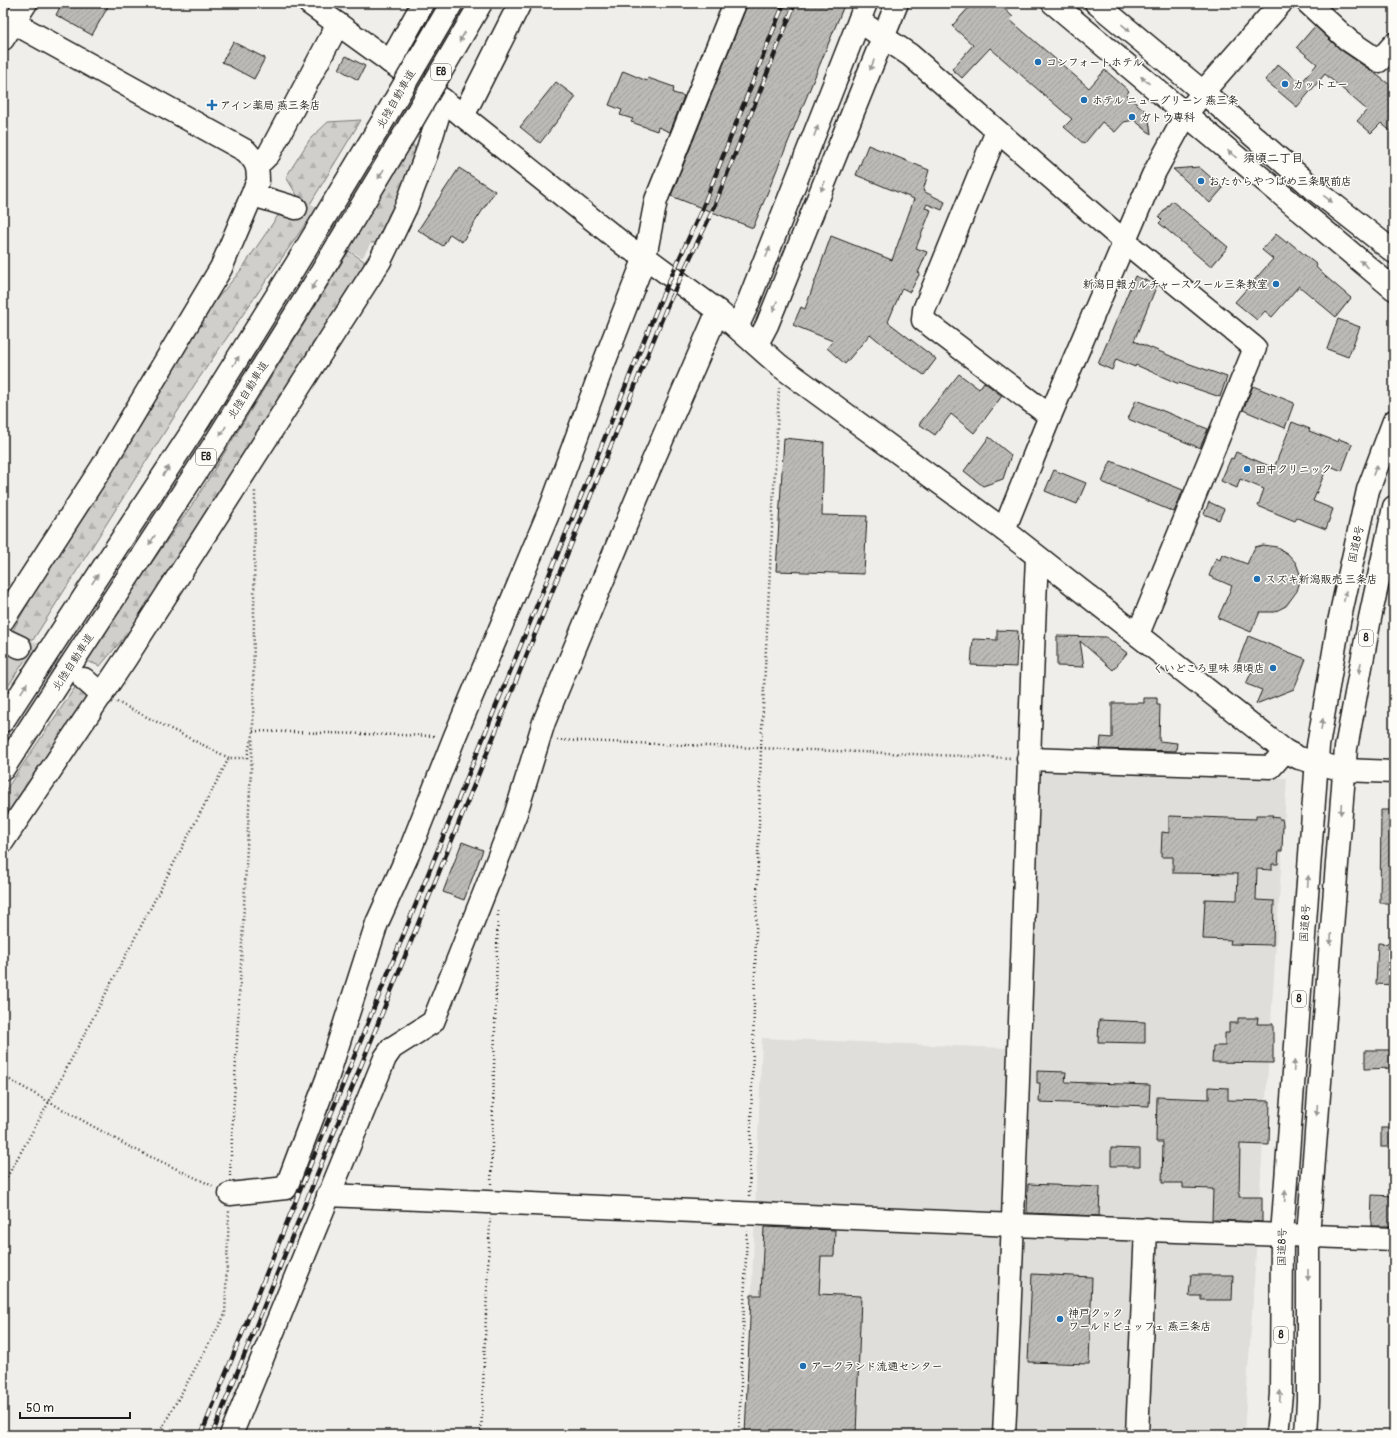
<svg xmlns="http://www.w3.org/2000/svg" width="1397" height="1438" font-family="Pangolin,'Klee One',sans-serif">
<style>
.built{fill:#e0deda}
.forest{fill:url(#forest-firs);stroke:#767674}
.building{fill:url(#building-hatch);stroke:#1c1c1c}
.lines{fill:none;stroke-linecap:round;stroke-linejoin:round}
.minor-tunnel{stroke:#d0cecb;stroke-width:22;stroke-dasharray:22 11;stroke-linecap:butt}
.minor-casing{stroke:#1c1c1c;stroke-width:25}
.highway-casing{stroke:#1c1c1c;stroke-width:25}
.path{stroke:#1c1c1c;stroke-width:2.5;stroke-dasharray:1 3;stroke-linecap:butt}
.minor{stroke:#fdfcf7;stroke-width:22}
.highway{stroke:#fdfcf7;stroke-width:22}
.rail-casing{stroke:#1c1c1c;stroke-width:4.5}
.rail{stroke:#fdfcf7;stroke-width:3;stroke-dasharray:9;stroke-linecap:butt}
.highway-bridge-casing{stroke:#1c1c1c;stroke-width:25;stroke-linecap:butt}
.highway-bridge{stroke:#fdfcf7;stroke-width:22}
.oneway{fill:#989794}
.poi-dot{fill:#1f6fb2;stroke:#fdfcf7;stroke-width:1.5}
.labels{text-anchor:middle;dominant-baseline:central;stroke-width:3;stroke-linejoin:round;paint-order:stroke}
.shield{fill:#fdfcf7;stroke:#605f5e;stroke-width:1}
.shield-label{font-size:10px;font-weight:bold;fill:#1c1c1c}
.poi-label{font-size:11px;font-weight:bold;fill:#1c1c1c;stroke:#fdfcf7;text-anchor:start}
.street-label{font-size:11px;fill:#1c1c1c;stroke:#fdfcf7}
.neighbourhood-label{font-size:12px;font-weight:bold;fill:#1c1c1c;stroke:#fdfcf7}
</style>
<defs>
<pattern id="forest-firs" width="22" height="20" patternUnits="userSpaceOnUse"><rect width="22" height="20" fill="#d0cfcc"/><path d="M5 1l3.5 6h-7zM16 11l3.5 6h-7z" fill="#b2b1af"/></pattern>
<pattern id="building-hatch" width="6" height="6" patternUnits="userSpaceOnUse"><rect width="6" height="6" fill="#bbbab6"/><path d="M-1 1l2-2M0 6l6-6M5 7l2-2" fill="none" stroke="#a09f9c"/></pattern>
</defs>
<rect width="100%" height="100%" fill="#f0eeea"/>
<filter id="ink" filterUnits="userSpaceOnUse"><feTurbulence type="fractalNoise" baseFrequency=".025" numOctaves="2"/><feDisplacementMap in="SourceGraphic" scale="8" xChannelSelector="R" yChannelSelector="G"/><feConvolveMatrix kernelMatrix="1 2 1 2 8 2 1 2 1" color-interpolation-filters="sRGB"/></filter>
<g filter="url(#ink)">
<polygon class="built" points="1040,768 1287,778 1244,1435 746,1435 762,1038 1030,1049"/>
<g class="forest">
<polygon points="361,120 310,204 298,197 286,177 310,139 328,122"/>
<polygon points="412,143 420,159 384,242 371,243 355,230"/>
<polygon points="279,214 306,223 195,384 33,640 13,630 58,550 191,330 241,270"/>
<polygon points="349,251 364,261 364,272 157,598 100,666 84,660 196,499"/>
<polygon points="12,652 21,652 27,657 3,694 3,654"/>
<polygon points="76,686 91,694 3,837 3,794"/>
</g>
<g class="building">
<polygon points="62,3 110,3 92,35 56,15"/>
<polygon points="748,3 845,3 753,228 671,196"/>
<polygon points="973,3 998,3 1013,17 1010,20 1089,88 1105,70 1129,91 1126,95 1148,113 1151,134 1134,120 1124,122 1115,132 1102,122 1084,144 1064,127 1072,119 990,48 962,78 952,69 973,45 952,26"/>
<polygon points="1315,26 1341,50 1373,72 1394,88 1394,134 1381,123 1371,133 1357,121 1367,110 1325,74 1297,107 1265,80 1278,64 1296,79 1297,78 1302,82 1317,64 1297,47"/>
<polygon points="233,42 265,58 254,79 222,62"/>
<polygon points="346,56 365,66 358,80 339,69"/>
<polygon points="623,71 647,81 648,78 674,87 673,93 684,96 670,132 658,127 657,131 631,122 633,119 620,115 622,110 609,105"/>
<polygon points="556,82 576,97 540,143 520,127"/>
<polygon points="868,145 929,170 923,191 945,202 942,210 927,204 925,208 931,210 916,248 927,252 918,273 920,273 910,292 902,288 888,322 936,359 924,375 893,353 870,334 845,364 827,348 833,341 793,325 801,307 805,309 831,236 892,260 914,199 856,175"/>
<polygon points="1199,167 1223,188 1210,203 1173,169"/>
<polygon points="459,168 495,191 462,242 450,234 443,246 418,230"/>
<polygon points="1172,201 1228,247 1211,267 1159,223 1162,220 1159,217"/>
<polygon points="1276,234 1287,243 1288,241 1317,265 1316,267 1325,276 1351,298 1336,317 1299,286 1272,317 1265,311 1257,320 1235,302 1273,259 1262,250"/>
<polygon points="1135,276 1157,285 1134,341 1190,364 1227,377 1220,397 1179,383 1179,384 1136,365 1135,367 1116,359 1112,370 1098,364"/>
<polygon points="1338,319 1360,327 1348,357 1327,349"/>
<polygon points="959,374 979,389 984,382 1002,396 974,433 951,414 935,435 919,424"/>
<polygon points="1253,386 1294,403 1285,428 1243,410"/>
<polygon points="1136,400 1208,429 1200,448 1128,419"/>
<polygon points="1292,422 1310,429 1309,431 1338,442 1339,439 1352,444 1342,471 1328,465 1313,501 1333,509 1326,529 1297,518 1295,521 1258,506 1264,489 1240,479 1237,488 1221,481 1231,458 1233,459 1236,452 1274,468"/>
<polygon points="989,437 1011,455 1003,479 983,486 964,471"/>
<polygon points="784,438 824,442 822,515 867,516 864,574 776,571"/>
<polygon points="1111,461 1183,490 1174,512 1102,482"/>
<polygon points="1054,470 1086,483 1077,504 1045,491"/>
<polygon points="1209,502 1224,509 1219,520 1204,514"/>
<polygon points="1263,545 1277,547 1288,554 1296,563 1300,574 1300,581 1297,591 1286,606 1274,612 1260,612 1251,632 1218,618 1232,586 1209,576 1216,558 1220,560 1222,554 1247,564 1255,547"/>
<polygon points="997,630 1018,631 1016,667 971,665 973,639 997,640"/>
<polygon points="1057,636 1106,637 1127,653 1113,670 1080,641 1084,667 1057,666"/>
<polygon points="1248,636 1306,659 1294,689 1256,704 1262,690 1246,684 1252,671 1237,665"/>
<polygon points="1144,698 1157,698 1157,705 1160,705 1159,741 1177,743 1176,751 1100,749 1101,737 1112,738 1112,703 1144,703"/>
<polygon points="1381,810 1394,810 1394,903 1380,903"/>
<polygon points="1256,815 1273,815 1272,817 1279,818 1279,819 1282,819 1283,824 1282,851 1279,851 1278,864 1272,864 1272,870 1257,869 1256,900 1274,901 1273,945 1230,944 1231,940 1203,939 1205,899 1237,900 1238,874 1173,873 1173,857 1161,857 1162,832 1169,833 1169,816 1256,819"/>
<polygon points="462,842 483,850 464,900 443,892"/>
<polygon points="1378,943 1394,944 1394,985 1376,984"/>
<polygon points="1238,1018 1258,1018 1257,1024 1273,1024 1273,1063 1212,1062 1213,1046 1225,1046 1225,1033 1229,1033 1229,1023 1238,1023"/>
<polygon points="1099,1020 1145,1022 1145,1043 1098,1042"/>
<polygon points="1365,1050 1394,1050 1394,1068 1365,1069"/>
<polygon points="1037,1071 1066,1072 1065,1082 1150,1085 1149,1106 1039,1102 1040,1083 1037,1083"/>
<polygon points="1209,1087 1228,1088 1228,1100 1270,1101 1269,1145 1240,1144 1239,1197 1262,1197 1262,1222 1212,1220 1213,1189 1183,1188 1183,1183 1162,1183 1163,1142 1156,1142 1157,1097 1209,1099"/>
<rect x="1381" y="1128" width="13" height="19"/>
<polygon points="1111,1148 1140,1149 1140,1166 1111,1166"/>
<polygon points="1028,1184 1100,1187 1099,1216 1027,1213"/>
<polygon points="1372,1195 1394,1196 1394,1226 1371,1226"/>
<polygon points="764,1227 835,1230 834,1256 821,1256 819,1294 861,1296 856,1435 745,1435 751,1295 761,1295"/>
<polygon points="1032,1274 1092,1277 1089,1364 1028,1362"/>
<polygon points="1191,1275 1233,1275 1232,1300 1201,1300 1201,1296 1189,1296"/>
</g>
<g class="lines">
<g class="minor-tunnel">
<polyline points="296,208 368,248"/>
<polyline points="20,647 83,678"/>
</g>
<defs>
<g id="minor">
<polyline points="309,3 443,100 627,247 645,257 718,311 780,366 1004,530 1285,751 1299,758 1344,770 1394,772"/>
<polyline points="1053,3 1394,289"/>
<polyline points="1096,3 1203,92 1314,189 1394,252"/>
<polyline points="1308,3 1348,40 1379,61 1394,44"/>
<polyline points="859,21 910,55 1124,241 1255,348 1138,634"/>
<polyline points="3,39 26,3"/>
<polyline points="390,62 423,3"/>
<polyline points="463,116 520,3"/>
<polyline points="997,131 924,310 923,320 1050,416"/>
<polyline points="256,164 263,160 269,154 338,24"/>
<polyline points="253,195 296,208"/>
<polyline points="737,327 746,308 866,3"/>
<polyline points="757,344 767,325 897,3"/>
<polyline points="1004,530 1050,416 1153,175 1186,115 1203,92 1281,3"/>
<path d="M3,620L102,467L221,268L258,181C258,165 256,162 246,151L14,23"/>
<polyline points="3,639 20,647"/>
<polyline points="84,679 102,695"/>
<polyline points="1028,759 1271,767 1285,751"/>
<polyline points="3,841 126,658 380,261 406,207 426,155 443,100"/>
<polyline points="230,1194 286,1188 327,1079 377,923 410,850 455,736 551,507 602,368 645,257 656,200 735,3"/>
<polyline points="328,1195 1014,1225 1394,1239"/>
<polyline points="231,1435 385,1058 392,1048 433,1022 516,813 544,722 642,486 718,311"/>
<path d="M1004,1435C1018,1142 1024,850 1037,557"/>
<polyline points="1137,1435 1146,1229"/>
</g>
<g id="highway">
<polyline points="3,721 193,430 297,263 381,124"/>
<polyline points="3,769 215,443 321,273 401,140"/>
<polyline points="1277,1435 1281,1394 1282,1235 1318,746 1339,622 1368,490 1394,421"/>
<polyline points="1306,1435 1308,1401 1308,1236 1346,748 1370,618 1394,507"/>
</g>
</defs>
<use href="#minor" class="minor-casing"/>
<use href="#highway" class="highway-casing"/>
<g class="path">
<polyline points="117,702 229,758"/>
<polyline points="253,731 436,736"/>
<polyline points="557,740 1012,758"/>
<polyline points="247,758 251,739"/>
<polyline points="3,1076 130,1147 215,1187"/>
<polyline points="230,1176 253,731 255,489"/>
<polyline points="3,1184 49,1102 229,758 247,758"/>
<polyline points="491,1184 498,911"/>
<polyline points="749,1196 761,748 779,388"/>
<polyline points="158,1435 225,1315 229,1211"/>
<polyline points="481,1435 490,1219"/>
<polyline points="739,1435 747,1231"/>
</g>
<use href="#minor" class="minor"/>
<use href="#highway" class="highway"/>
<defs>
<g id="rail">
<polyline points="201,1435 660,301 702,209 784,3"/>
<polyline points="212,1435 668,304 712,212 795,3"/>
</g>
</defs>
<use href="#rail" class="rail-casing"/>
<use href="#rail" class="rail"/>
<defs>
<g id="highway-bridge">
<polyline points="381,124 452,3"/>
<polyline points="401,140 481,3"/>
</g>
</defs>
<use href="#highway-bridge" class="highway-bridge-casing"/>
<use href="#highway-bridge" class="highway-bridge"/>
</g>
<defs><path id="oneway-solid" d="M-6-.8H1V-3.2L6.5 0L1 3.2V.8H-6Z"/></defs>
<g class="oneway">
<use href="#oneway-solid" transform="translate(1126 28) rotate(40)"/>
<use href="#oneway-solid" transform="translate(462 37) rotate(120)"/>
<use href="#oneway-solid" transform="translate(872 65) rotate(112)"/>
<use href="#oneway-solid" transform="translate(1145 80) rotate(-140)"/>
<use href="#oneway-solid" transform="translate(816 131) rotate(-69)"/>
<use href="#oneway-solid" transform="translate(1232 154) rotate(-140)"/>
<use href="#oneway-solid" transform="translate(381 174) rotate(121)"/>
<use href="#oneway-solid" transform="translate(823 186) rotate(112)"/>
<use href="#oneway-solid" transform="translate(1328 199) rotate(38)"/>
<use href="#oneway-solid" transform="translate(768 252) rotate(-69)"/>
<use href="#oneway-solid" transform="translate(1364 264) rotate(-140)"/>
<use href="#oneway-solid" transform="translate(314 285) rotate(122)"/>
<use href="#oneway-solid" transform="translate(775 306) rotate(112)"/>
<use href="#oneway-solid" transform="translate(236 361) rotate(-58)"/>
<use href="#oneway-solid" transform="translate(223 431) rotate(122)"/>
<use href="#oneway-solid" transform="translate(1375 470) rotate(-69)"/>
<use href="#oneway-solid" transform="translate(166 471) rotate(-57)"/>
<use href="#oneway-solid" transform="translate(152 540) rotate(123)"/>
<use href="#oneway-solid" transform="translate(95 579) rotate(-57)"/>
<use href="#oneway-solid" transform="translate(1345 596) rotate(-78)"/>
<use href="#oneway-solid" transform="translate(1360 668) rotate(100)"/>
<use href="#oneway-solid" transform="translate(24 688) rotate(-57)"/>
<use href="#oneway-solid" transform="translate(1322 724) rotate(-80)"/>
<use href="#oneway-solid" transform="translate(1341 809) rotate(94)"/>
<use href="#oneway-solid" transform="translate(1308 881) rotate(-86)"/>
<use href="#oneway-solid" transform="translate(1331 939) rotate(94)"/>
<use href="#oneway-solid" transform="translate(1294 1066) rotate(-86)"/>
<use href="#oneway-solid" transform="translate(1317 1110) rotate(94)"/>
<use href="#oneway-solid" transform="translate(1285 1196) rotate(-86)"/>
<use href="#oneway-solid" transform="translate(1308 1275) rotate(90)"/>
<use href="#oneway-solid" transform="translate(1280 1396) rotate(-87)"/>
</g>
</g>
<g class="poi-dot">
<circle cx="1038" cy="62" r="4"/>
<circle cx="1285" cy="84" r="4"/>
<circle cx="1084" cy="100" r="4"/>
<path d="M210 99h4v4h4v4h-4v4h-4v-4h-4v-4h4z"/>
<circle cx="1132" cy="117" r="4"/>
<circle cx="1201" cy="181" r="4"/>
<circle cx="1276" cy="284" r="4"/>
<circle cx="1247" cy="469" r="4"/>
<circle cx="1257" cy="579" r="4"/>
<circle cx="1273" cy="668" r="4"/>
<circle cx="1060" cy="1319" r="4"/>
<circle cx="803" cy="1366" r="4"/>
</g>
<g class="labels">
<g class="shield">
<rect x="431" y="64" width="20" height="16" rx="3"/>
<rect x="196" y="449" width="20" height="16" rx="3"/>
<rect x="1359" y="630" width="14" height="16" rx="3"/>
<rect x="1292" y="991" width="14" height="16" rx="3"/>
<rect x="1274" y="1327" width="14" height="16" rx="3"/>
</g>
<g class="shield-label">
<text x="441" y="72">E8</text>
<text x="206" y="457">E8</text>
<text x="1366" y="638">8</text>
<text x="1299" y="999">8</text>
<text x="1281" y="1335">8</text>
</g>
<g class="poi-label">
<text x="1046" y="62">コンフォートホテル</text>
<text x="1293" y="84">カットエー</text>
<text x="1092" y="100">ホテル ニューグリーン 燕三条</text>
<text x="220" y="105">アイン薬局 燕三条店</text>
<text x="1140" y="117">ガトウ専科</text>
<text x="1209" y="181">おたからやつばめ三条駅前店</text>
<text x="1268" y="284" text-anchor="end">新潟日報カルチャースクール三条教室</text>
<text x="1255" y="469">田中クリニック</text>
<text x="1265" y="579">スズキ新潟販売 三条店</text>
<text x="1265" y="668" text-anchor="end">くいどころ里味 須頃店</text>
<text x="1068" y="1313">神戸クック<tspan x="1068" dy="13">ワールドビュッフェ 燕三条店</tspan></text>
<text x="811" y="1366">アークランド流通センター</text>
</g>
<g class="street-label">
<text transform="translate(396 99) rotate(-60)">北陸自動車道</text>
<text transform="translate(248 390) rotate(-58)">北陸自動車道</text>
<text transform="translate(1356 544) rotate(-78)">国道8号</text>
<text transform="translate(73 662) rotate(-57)">北陸自動車道</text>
<text transform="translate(1305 923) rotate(-86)">国道8号</text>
<text transform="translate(1282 1247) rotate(-89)">国道8号</text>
</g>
<g class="neighbourhood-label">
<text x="1273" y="158">須頃二丁目</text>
</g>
</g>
<rect width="1397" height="1438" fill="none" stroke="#fdfcf7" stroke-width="16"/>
<rect x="8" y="8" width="1381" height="1422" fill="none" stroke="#1c1c1c" stroke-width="1.5" filter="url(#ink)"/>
<path d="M20 1412v6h110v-6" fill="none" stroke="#1c1c1c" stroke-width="2"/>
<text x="26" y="1412" font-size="12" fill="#1c1c1c" stroke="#fdfcf7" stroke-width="3" paint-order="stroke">50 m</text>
</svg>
